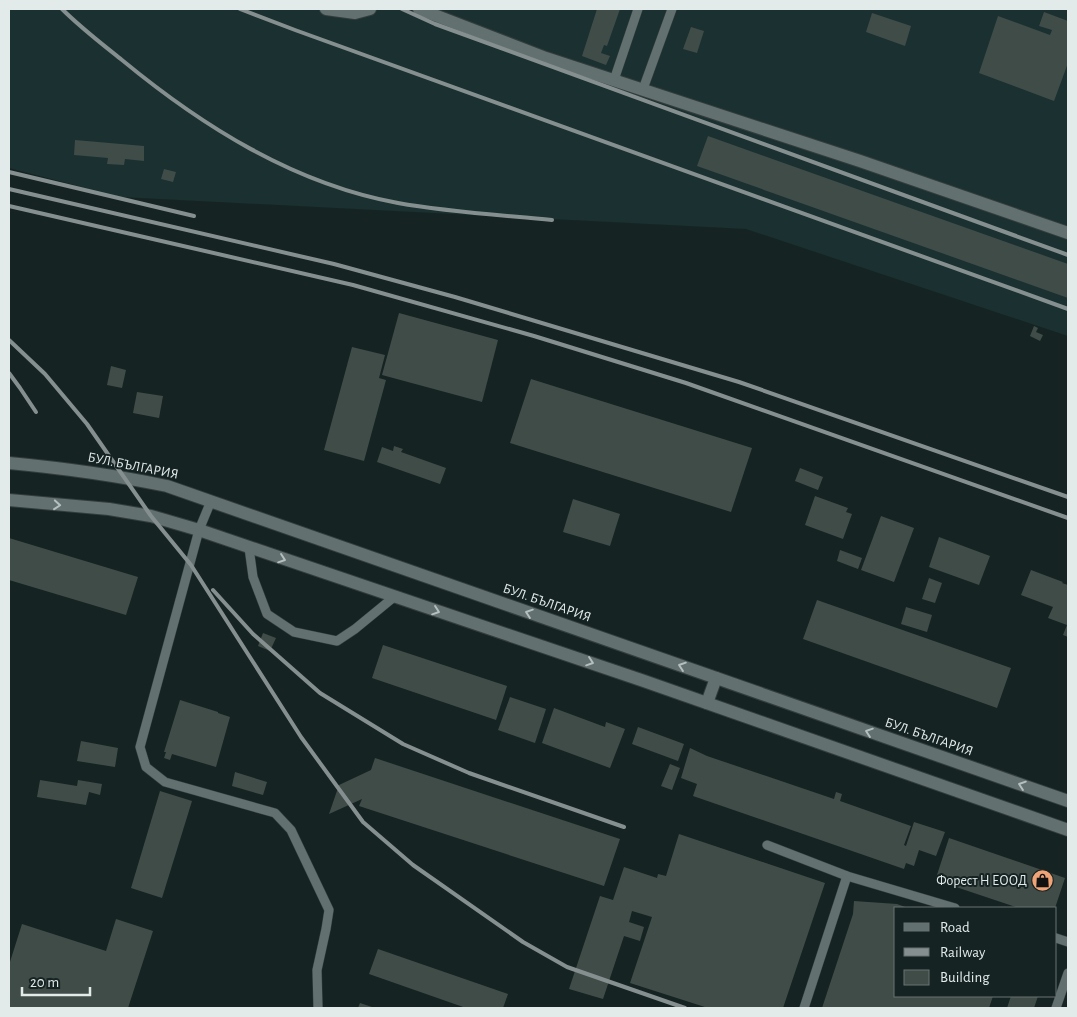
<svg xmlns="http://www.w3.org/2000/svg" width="1077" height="1017" font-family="'Alegreya Sans',sans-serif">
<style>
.built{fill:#1b3030}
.building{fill:#404c47}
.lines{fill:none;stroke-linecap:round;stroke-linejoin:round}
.lane-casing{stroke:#343d3d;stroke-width:10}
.street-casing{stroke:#343d3d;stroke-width:14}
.secondary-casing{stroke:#343d3d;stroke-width:14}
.lane{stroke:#627070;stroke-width:9}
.street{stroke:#627070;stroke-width:12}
.secondary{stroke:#627070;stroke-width:12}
.rail{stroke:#858f8f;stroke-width:4}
.oneway{stroke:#b5bfbf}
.labels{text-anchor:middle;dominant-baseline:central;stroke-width:4;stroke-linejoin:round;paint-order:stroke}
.street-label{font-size:14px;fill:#e2eaea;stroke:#162323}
.poi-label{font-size:14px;fill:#e2eaea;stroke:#162323;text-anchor:end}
</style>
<rect width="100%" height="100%" fill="#162323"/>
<polygon class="built" points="9,9 1068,9 1068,336 746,229 120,197 9,168"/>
<g class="building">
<polygon points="597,9 620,9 607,46 604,45 601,53 610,56 606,65 582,56"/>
<polygon points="1044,12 1068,21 1068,63 1054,101 979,73 998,16 1050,35 1052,30 1039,26"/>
<polygon points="872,13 911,26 905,46 866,32"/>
<polygon points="691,27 704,31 697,53 683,49"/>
<polygon points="708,136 1068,264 1068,298 697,166"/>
<polygon points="75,140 144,146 144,161 125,159 124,165 107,164 108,158 74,155"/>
<polygon points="164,169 176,172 173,182 161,179"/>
<polygon points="399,313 498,340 482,402 382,375"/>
<polygon points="1034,326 1038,328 1036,332 1043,335 1040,341 1030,336"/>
<polygon points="352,347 385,355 379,378 386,380 364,461 324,450"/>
<polygon points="111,366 126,370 122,388 107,385"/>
<polygon points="531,379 752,448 731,512 510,443"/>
<polygon points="137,392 163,396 159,418 133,413"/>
<polygon points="394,446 403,449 401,452 446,468 440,484 377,462 382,447 393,451"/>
<polygon points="800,468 823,477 818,490 795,481"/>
<polygon points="815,496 848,508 846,512 852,514 843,539 805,525"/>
<polygon points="573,499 620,514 610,546 563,532"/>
<polygon points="881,516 914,528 894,582 861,570"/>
<polygon points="939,537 990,556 979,585 929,567"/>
<polygon points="9,538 138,577 126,615 9,580"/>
<polygon points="840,550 862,558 858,569 837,561"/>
<polygon points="1031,570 1063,582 1062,583 1068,585 1068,637 1063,635 1067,625 1048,618 1053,607 1021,595"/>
<polygon points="929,578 942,583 935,603 922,599"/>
<polygon points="817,600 1011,668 997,708 803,639"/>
<polygon points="906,607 932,615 927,632 901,624"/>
<polygon points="263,633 276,638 270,651 258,646"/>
<polygon points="383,645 507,686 496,720 372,678"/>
<polygon points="510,697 546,709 535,743 498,730"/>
<polygon points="180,700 218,712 218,713 230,717 216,767 172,754 170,760 164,758 166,752 164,752"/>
<polygon points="554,708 605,727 606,722 625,729 610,768 542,743"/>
<polygon points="638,727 684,744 678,761 632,744"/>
<polygon points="81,741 118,748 115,767 77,761"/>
<polygon points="690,748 707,756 834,799 836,792 842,794 840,801 911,826 904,845 906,846 914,822 945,832 936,856 919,850 914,866 906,863 904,869 693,796 697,784 681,778"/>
<polygon points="375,758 620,839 604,886 359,806 362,799 329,814 339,785 371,770"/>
<polygon points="670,764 680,768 672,790 661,786"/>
<polygon points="235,772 267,782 263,795 232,786"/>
<polygon points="40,780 77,786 78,780 102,784 100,795 89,792 86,805 37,797"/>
<polygon points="160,791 192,801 162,898 131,888"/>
<polygon points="679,834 825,883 783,1008 708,1008 630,983 652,917 632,911 629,922 644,927 640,941 624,936 603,999 569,989 600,896 613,900 624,867 657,878 658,874 666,876"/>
<polygon points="949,838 1065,878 1055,908 1019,908 947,884 947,885 935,881"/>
<polygon points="854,901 897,904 908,908 896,908 896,996 993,996 989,1008 822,1008 853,914"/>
<polygon points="116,919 153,931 128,1008 9,1008 9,965 22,924 106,951"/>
<polygon points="378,949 508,994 503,1008 466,1008 369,974"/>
<polygon points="1011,996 1038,996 1034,1008 1007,1008"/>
<polygon points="360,1003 375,1008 358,1008"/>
</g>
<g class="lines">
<defs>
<g id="lane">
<polyline points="614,80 638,9"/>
<polyline points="643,89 672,9"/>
<polyline points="211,501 199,530 140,747 146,767 165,782 275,813 291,830 329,910 326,929 317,970 318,1008"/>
<polyline points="249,548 253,577 267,614 294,632 337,641 355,629 394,597"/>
<polyline points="767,845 847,876 955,908"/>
<polyline points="1056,938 1068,942"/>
<polyline points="804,1008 847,876"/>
<polyline points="1056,1008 1068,973"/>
</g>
<g id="street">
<polyline points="326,9 355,13 370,9"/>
<polyline points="419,9 546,58 860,161 1068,233"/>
</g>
<g id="secondary">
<path d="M9,463C62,468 114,475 167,486L1068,801"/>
<polyline points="9,500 109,509 151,516 199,530 644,681 1068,830"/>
<polyline points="707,703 716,678"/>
</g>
</defs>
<use href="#lane" class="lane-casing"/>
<use href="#street" class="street-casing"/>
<use href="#secondary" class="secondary-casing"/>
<use href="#lane" class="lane"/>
<use href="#street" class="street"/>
<use href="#secondary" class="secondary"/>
<g class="rail">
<path d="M62,9C81,28 102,44 122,60C202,126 294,184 398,203C448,212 500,215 552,220"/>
<polyline points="240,9 295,30 1068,309"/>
<polyline points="402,9 435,24 1068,255"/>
<polyline points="9,172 194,216"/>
<polyline points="9,189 334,264 455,297 739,382 1068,497"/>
<polyline points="9,206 353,285 534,336 686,383 1068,518"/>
<polyline points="9,340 45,374 87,424 151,516 191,565 301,737 363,822 413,865 523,942 567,967 685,1008"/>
<polyline points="9,373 20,388 36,412"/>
<polyline points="213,590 253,634 320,693 403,744 469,773 624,827"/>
</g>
</g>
<defs><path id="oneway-chevron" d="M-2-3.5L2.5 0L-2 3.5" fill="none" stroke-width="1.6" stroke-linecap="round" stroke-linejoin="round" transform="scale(1.25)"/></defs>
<g class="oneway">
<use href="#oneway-chevron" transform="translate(57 505) rotate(5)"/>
<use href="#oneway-chevron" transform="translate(282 559) rotate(19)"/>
<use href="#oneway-chevron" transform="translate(436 611) rotate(19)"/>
<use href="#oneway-chevron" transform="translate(529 613) rotate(-161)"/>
<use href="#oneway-chevron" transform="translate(590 662) rotate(19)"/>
<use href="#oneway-chevron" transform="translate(682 666) rotate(-161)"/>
<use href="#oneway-chevron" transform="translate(869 732) rotate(-161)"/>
<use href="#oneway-chevron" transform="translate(1022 785) rotate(-161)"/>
</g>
<defs>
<symbol id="shop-disc" viewBox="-11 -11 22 22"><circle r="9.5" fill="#efa377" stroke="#162323"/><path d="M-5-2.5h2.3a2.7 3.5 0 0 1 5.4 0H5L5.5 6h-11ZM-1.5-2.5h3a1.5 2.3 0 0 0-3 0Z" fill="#111"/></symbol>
</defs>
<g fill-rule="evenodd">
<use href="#shop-disc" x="1030" y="868" width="25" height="25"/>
</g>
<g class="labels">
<g class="street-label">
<text transform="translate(133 466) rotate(11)">БУЛ. БЪЛГАРИЯ</text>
<text transform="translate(547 603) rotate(19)">БУЛ. БЪЛГАРИЯ</text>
<text transform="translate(929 737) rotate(19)">БУЛ. БЪЛГАРИЯ</text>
</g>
<g class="poi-label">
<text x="1027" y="881">Форест Н ЕООД</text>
</g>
</g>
<rect width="1077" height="1017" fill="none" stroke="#e2eaea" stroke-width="20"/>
<rect x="894" y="907" width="162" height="90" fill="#162323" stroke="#687373"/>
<rect x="904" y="923" width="25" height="8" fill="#627070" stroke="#687373"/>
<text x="940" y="932" font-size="15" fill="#e2eaea">Road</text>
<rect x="904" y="948" width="25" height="8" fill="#858f8f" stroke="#687373"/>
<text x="940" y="957" font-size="15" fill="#e2eaea">Railway</text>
<rect x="904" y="970" width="25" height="15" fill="#404c47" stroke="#687373"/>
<text x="940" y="982" font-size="15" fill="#e2eaea">Building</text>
<path d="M22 987v8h68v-8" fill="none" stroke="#e2eaea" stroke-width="2.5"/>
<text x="30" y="987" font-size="15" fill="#e2eaea" stroke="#162323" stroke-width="4" paint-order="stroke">20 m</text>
</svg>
